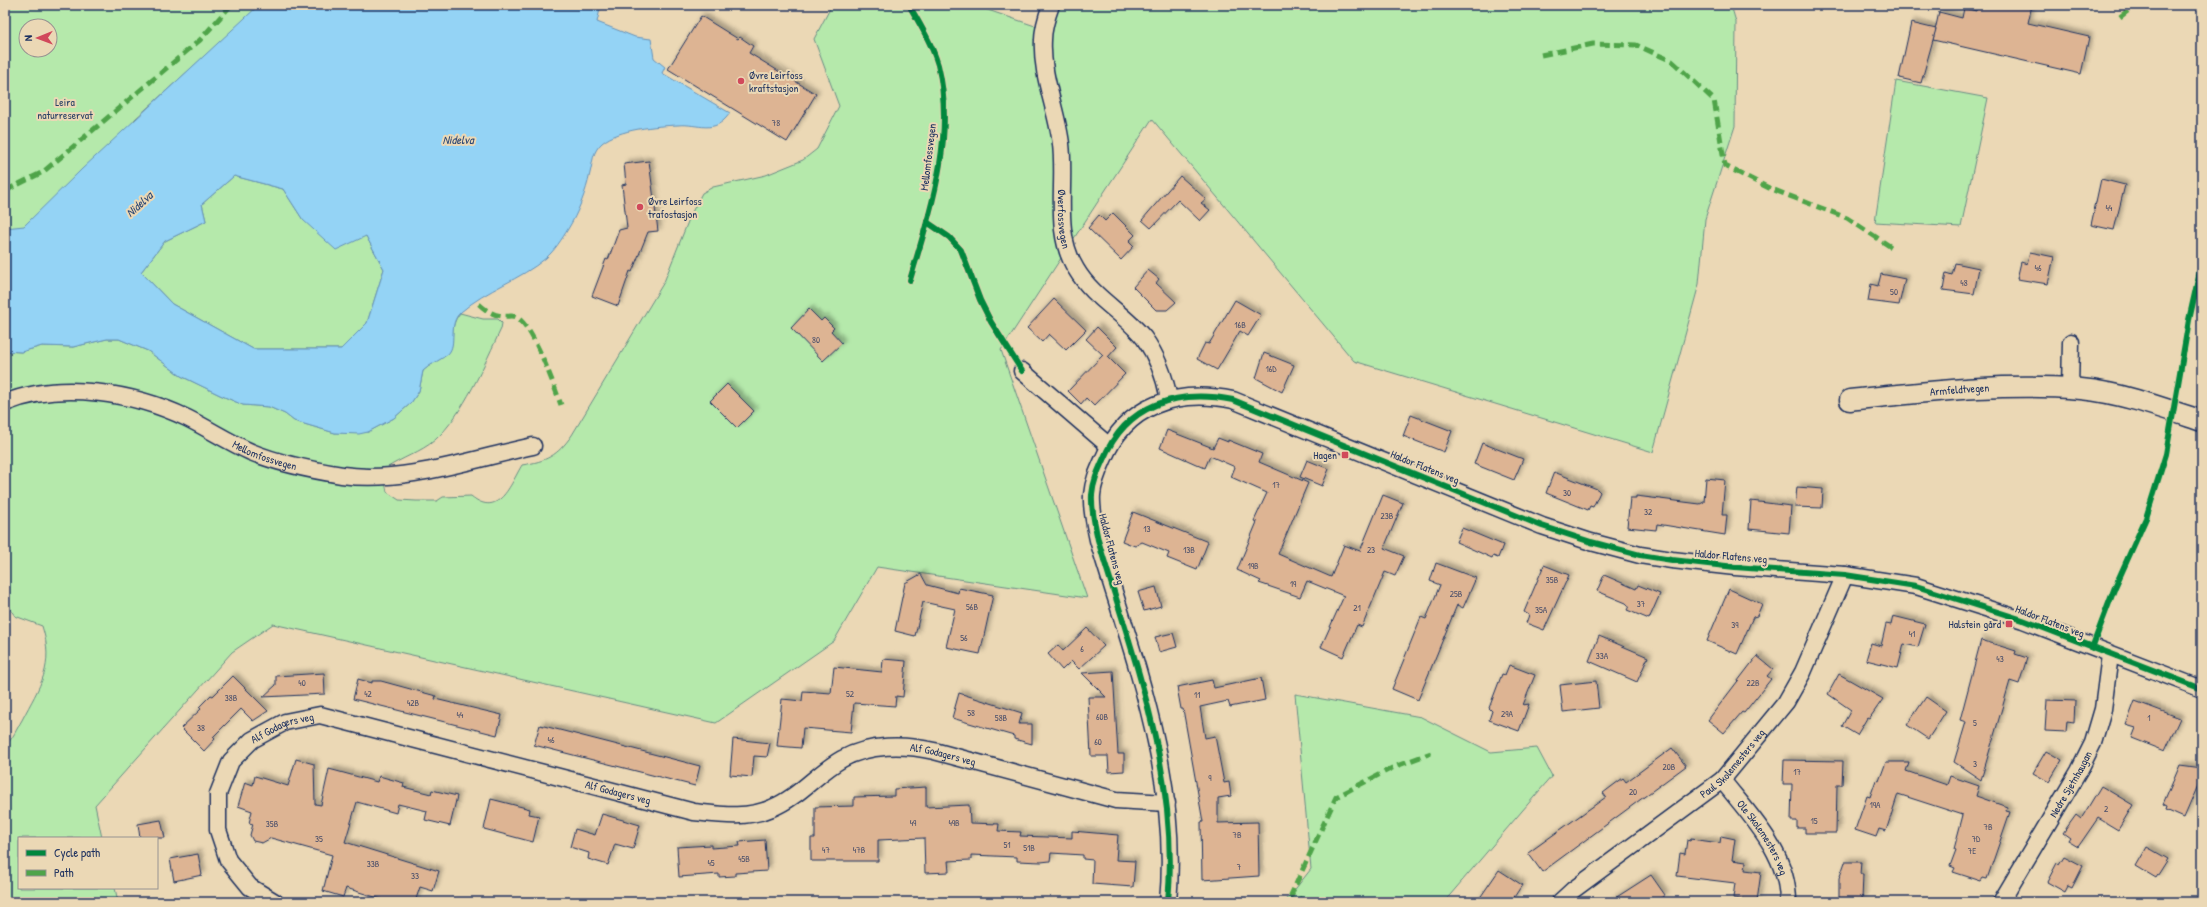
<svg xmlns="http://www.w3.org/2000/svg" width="2207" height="907" font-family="'Patrick Hand',sans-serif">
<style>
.green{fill:#b5e9ab;stroke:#688c84;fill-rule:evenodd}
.water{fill:#94d3f5;stroke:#6491b9;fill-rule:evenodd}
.building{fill:#ddb493;stroke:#1b2f5e;filter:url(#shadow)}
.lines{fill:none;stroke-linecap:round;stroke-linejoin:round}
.minor-casing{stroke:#1b2f5e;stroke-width:19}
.tertiary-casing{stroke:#1b2f5e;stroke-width:23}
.minor{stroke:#ebd8b5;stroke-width:16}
.tertiary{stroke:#ebd8b5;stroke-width:20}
.quiet{stroke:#4fa44a;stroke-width:5;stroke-dasharray:10 5;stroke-linecap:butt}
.cycleway-casing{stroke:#ebd8b5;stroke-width:8}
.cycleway{stroke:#00873e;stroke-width:6}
.poi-dot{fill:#d1495b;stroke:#ebd8b5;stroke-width:1.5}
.labels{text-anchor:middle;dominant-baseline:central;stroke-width:4;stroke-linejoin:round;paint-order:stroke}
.number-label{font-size:9px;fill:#4c506b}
.poi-label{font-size:11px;fill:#1b2f5e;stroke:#ebd8b5;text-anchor:start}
.park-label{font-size:11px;fill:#2a4266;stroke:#ebd8b5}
.street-label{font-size:11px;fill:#1b2f5e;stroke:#ebd8b5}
.water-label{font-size:12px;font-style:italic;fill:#2d4875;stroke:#ebd8b5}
</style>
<defs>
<filter id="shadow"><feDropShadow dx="3.5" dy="-3.5" stdDeviation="2" flood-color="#0004"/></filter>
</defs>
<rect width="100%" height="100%" fill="#ebd8b5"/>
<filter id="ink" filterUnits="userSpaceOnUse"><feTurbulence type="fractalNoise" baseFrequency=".025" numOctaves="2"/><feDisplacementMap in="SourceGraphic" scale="8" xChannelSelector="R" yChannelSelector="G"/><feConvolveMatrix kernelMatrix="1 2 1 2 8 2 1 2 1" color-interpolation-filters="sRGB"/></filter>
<g filter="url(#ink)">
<g class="green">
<path d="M5,5H261L135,119L121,141L36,228L5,229ZM26,26H50V50H26Z"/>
<path d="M832,5H973L1038,27L1051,5H1731L1736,22L1735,126L1705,219L1699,284L1653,452L1354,361L1152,119L1001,350L1087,598L877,567L834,641L716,723L273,624L232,652L95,805L102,838H19V888H115L118,902H5V746C14,737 16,730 22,720C40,685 55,667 42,626L15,616L5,602V351L21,352L42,346L73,347L107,339H119L148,351L181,376L220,395L243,405L269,407L285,414L294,421L335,433L368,432L394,418L411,403L419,391L423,371C430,364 444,358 449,352C456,341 448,328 460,313L483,319H498L502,323L501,329C485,363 463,415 435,440C421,452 401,458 385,469V482L387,492L399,500L416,501H437L443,497L471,496C499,519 510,485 522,465C547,461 557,456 572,435L664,282L691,214L702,193L713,187L766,175L803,160L817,149L839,106L814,39Z"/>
<polygon points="1896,81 1988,98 1961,227 1875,222"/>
<polygon points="234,176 283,189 303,220 366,236 384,269 367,323 341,349 253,349 172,304 141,272 165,241 206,221 202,204"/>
<polygon points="1295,694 1421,717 1491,752 1537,748 1552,776 1444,902 1285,902 1311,869"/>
</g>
<path class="water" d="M259,5H601L597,22L635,37L651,39L654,58L665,67L662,73L730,113C714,136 699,123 678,125C656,126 619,129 602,143C592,152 593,162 590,173C586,192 578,213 568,229C562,239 554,251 546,258C520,280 487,289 461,312C447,324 458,344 448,354C441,360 430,364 423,371L419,391L411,403L394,418L368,432L359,434L335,433L294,421L285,414L269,407L243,405L220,395L181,376L148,351L119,339H107L73,347L42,346L21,352L5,351V228L24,226L82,169ZM234,176L283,189L303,220L336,250L366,236L384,269L367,323L341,349H253L172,304L141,272L165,241L206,221L202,204Z"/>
<g class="building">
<polygon points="1977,5 2032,5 2028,23 2089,37 2081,74 1933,40 1939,12 1962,18 1964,8 1976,11"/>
<polygon points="701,16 738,39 740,37 753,46 749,53 816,94 787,142 668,69"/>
<polygon points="1911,23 1936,29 1921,83 1899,78"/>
<polygon points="649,161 658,231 648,232 632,272 630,271 618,306 592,296 606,259 608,260 619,230 627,228 622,185 626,184 624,164"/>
<polygon points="1180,176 1206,199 1201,203 1210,210 1200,221 1178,200 1151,228 1142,220"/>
<polygon points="2101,179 2125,185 2114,230 2091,225"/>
<polygon points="1113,213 1135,235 1129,241 1134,246 1121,260 1088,228 1099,215 1105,221"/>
<polygon points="2030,252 2054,257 2048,284 2017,279 2021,262 2027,264"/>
<polygon points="1955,263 1979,268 1974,294 1943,290 1946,273 1952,275"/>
<polygon points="1148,270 1159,279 1156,283 1176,302 1167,310 1156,310 1133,287"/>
<polygon points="1881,274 1905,279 1899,305 1868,301 1871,284 1878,286"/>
<polygon points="1054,299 1086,330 1066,350 1049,334 1042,342 1027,328"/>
<polygon points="1235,300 1261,315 1248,336 1240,331 1217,370 1197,359 1205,343 1209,344"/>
<polygon points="809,309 821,321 824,318 834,328 831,331 842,343 823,361 791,328"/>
<polygon points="1097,327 1117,347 1108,357 1125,374 1094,406 1086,398 1081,404 1068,391 1103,355 1086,339"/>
<polygon points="1264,353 1294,365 1282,392 1256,378"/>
<polygon points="727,384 754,411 737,428 710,401"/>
<polygon points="1411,415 1452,431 1444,452 1403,436"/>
<polygon points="1167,430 1213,448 1218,438 1228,442 1228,440 1262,454 1259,462 1308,483 1278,554 1331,577 1344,545 1360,551 1383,495 1403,503 1384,548 1404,556 1395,576 1385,572 1362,627 1357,625 1343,657 1321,647 1344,596 1307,581 1300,597 1259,583 1261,581 1237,570 1257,522 1254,521 1267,493 1231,477 1235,467 1210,456 1205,468 1160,448"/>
<polygon points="1482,443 1523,459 1514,480 1474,464"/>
<polygon points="1307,460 1329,469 1322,486 1300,477"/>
<polygon points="1554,472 1597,489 1600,492 1593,507 1590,506 1588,510 1546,493"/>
<polygon points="1706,478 1725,480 1722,515 1727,515 1725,535 1657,524 1656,530 1627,527 1630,498 1636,498 1636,496 1700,504 1704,502"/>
<polygon points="1797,487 1823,489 1822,508 1795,507"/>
<polygon points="1751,501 1791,506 1789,533 1749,529"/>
<polygon points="1133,512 1208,542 1197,570 1167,558 1169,553 1142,542 1135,546 1122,541"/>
<polygon points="1462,528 1503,545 1498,558 1493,556 1492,558 1456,542"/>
<polygon points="1436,563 1476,578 1463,608 1457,605 1418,700 1392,689 1421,617 1426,619 1440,585 1430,581"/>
<polygon points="1544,565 1569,575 1544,630 1526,623 1529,615 1524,612"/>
<polygon points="921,574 927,585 958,593 959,588 993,595 980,654 946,647 955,609 923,602 915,636 895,631 905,583"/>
<polygon points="1604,575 1636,589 1638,585 1660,594 1649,619 1627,610 1629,606 1626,603 1597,591"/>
<polygon points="1156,587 1161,606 1144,611 1138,592"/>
<polygon points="1729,589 1762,604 1757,616 1753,617 1737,654 1707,641"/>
<polygon points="1893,616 1925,624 1918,647 1904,644 1898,668 1866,660 1871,643 1881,646 1886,624 1891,625"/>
<polygon points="1087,628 1104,646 1079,669 1071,661 1062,670 1048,654 1058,645 1063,651"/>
<polygon points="1173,633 1177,647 1159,652 1155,637"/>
<polygon points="1599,636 1648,657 1637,682 1589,661"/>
<polygon points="1981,640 2016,651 2015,654 2027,658 2019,684 2010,681 1981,780 1954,762 1966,722 1960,720"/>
<polygon points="1757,656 1773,669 1767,676 1771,679 1744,713 1742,712 1724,733 1708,720"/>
<polygon points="883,659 906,661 903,697 896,696 895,706 854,703 851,732 803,728 801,748 777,746 782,699 802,701 803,691 831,693 834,667 882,672"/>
<polygon points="1509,665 1535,675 1523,705 1529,704 1519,731 1489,720 1492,711 1489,708 1502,674 1505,675"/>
<polygon points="1113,671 1118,754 1124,754 1124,771 1109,772 1108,756 1091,756 1088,697 1106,697 1082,673"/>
<polygon points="324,673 325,694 263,697 276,685 276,676"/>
<polygon points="1839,674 1883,699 1869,719 1867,718 1857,735 1842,726 1851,710 1828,694"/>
<polygon points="233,676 268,711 253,721 241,709 213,737 215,739 204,751 181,728 201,709 199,707 211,695 213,696"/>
<polygon points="1261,678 1265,700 1230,707 1228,701 1200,707 1205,738 1215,736 1224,783 1229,782 1231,796 1218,798 1218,823 1258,822 1259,876 1202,880 1201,822 1203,822 1183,709 1181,709 1177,687 1212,680 1214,688"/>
<polygon points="358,679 372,683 372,681 381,681 436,696 435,699 502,715 497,735 353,699"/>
<polygon points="1596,681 1599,708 1563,712 1560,685"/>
<polygon points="959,693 1022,713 1019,724 1032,724 1032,744 1014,739 1014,736 952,718"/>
<polygon points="1926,697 1946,711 1928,739 1907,725"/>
<polygon points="2047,700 2075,701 2074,722 2067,721 2066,732 2045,731"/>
<polygon points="2135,701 2180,718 2165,751 2132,738 2136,728 2126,725"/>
<polygon points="540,725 700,766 695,786 534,745"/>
<polygon points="733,739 770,743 767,757 754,756 752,777 730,775"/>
<polygon points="1672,748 1686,766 1542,872 1528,853 1606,797 1603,793 1623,778 1626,782"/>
<polygon points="2046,751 2062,760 2049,782 2033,773"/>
<polygon points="296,759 314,764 315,804 321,805 329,769 377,782 379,776 404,783 403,787 431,794 432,790 457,796 450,826 425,820 427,811 398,804 396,813 357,802 345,842 439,871 433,891 420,887 415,902 391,902 346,888 343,897 323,891 332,855 271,838 262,843 253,841 250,835 253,824 249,823 252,811 238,806 245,782 253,785 255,776 288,786"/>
<polygon points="1784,760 1843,761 1842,785 1837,785 1836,833 1805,833 1805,828 1797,828 1797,821 1791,821 1792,784 1783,784"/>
<polygon points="1886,762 1909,762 1906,771 1947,785 1950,776 1979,786 1976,796 2007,807 2006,811 2010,812 1987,879 1983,878 1981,881 1953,872 1955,868 1950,866 1956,850 1954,849 1963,815 1898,794 1886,831 1879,829 1876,837 1855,830 1867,796 1870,797 1876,780 1879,781"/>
<polygon points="2180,765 2202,768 2202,783 2199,783 2184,818 2166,810 2167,807 2163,805"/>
<polygon points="2101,786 2133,805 2118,830 2098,818 2078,847 2068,841 2070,838 2063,833 2076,815 2081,819"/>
<polygon points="926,787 926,807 969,805 970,823 999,824 998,831 1021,832 1020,836 1072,838 1072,831 1118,835 1116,860 1135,861 1133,887 1092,884 1093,860 1083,859 1083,855 1051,853 1050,861 1041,862 1017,861 1017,857 971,855 971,860 948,861 949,872 925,873 924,838 878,840 878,861 811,861 811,838 815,838 815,807 854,806 854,797 894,796 894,789"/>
<polygon points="491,799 530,809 529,814 539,816 533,842 484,829"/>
<polygon points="602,814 640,825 633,849 615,844 608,865 588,859 589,853 570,847 575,829 595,835"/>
<polygon points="161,820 165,838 140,838 138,824"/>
<polygon points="1721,836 1735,839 1732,860 1746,862 1745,870 1761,872 1757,901 1733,898 1735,883 1677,876 1680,853 1685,854 1687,840 1690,841 1691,839 1720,843"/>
<polygon points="765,840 767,871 735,873 735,876 719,877 719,874 679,877 677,847 711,845 711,848 740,846 739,842"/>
<polygon points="2147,847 2168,859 2156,878 2136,866"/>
<polygon points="198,854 202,875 174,881 170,859"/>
<polygon points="2064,856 2083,866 2072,888 2068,886 2065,892 2047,882 2057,863 2059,864"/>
<polygon points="1845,862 1861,862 1860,874 1863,874 1862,900 1859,900 1859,902 1839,902 1839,879"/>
<polygon points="1499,870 1522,885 1511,902 1477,902"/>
<polygon points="1651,875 1665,895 1655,902 1609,902"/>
</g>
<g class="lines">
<defs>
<g id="minor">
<path id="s1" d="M1051,5C1047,16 1043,28 1043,40C1041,76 1057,110 1061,144C1066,186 1053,232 1076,269C1093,298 1124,313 1144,338C1157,356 1165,378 1169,399"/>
<polyline points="1022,371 1109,446"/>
<polyline points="2070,389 2071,342"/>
<path id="s2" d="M5,403C60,380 135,393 187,418C209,429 229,442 251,452C280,464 311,470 342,475C403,484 473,459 533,446"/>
<path id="s3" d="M1722,780C1751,817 1788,853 1788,902"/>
<path id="s4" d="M275,902L250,887L228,860L218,830V794L231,761L252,740L285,722L320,715L694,812C721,815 747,819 772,808C799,797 817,773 842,759C869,744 904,744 934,751L1116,800L1167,803"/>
<path d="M1168,902C1180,777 1133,657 1098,540C1095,525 1091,510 1092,495C1093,482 1098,471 1103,460C1126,404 1177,389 1233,400L1542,526L1591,542L1640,555L1672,560L1735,567L1845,575L1916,586L2023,620L2202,689"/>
<path id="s5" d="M1560,902L1573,890L1722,780L1786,702L1803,672L1845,575"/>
<path id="s6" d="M2001,902L2079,771L2093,743L2103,709L2110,655"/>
</g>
<g id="tertiary">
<path id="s7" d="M1850,400C1927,392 2004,382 2081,389C2122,393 2163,408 2202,421"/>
</g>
</defs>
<use href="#minor" class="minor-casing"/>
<use href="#tertiary" class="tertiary-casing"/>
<use href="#minor" class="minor"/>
<use href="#tertiary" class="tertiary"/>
<g class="quiet">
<polyline points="2120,17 2135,5"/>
<polyline points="1541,55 1593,44 1636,45 1672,61 1714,100 1725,166 1769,188 1847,218 1894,249"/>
<polyline points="5,191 43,172 200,40 231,5"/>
<path d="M479,304C486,311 494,315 503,316C507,317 512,315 516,317C533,325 554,386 561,405"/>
<polyline points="1308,902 1291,895 1336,797 1394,767 1431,753"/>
</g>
<defs>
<g id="cycleway">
<path d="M909,5C920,24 932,44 938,65C956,137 930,212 910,280"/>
<polyline points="927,222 949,237 961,250 980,300 991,322 1022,371"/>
<polyline points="2092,648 2115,587 2146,518 2166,454 2189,320 2202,262"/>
<path d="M1168,902C1180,777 1133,657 1098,540C1095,525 1091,510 1092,495C1093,482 1098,471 1103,460C1126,404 1177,389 1233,400L1542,526L1591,542L1640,555L1672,560L1735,567L1845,575L1916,586L2023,620L2202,689"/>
</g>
</defs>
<use href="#cycleway" class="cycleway-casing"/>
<use href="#cycleway" class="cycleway"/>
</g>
</g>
<g class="poi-dot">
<circle cx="741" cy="81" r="4"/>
<circle cx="640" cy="207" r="4"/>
<rect x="1341" y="451" width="8" height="8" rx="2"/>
<rect x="2005" y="620" width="8" height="8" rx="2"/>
</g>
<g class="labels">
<g class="number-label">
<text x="776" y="123">78</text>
<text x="2109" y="208">44</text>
<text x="2038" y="268">46</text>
<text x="1964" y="283">48</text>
<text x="1894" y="292">50</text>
<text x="1240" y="325">16B</text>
<text x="816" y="340">80</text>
<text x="1271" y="369">16D</text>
<text x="1276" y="485">17</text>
<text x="1567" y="493">30</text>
<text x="1648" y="512">32</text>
<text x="1387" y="516">23B</text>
<text x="1147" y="529">13</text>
<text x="1189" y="550">13B</text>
<text x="1371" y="550">23</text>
<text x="1253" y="566">19B</text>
<text x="1552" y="580">35B</text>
<text x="1293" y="584">19</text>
<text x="1456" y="594">25B</text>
<text x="1641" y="604">37</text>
<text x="972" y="607">56B</text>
<text x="1357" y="608">21</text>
<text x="1541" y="610">35A</text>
<text x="1735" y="625">39</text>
<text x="1912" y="634">41</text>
<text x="964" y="638">56</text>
<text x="1082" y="649">6</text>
<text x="1602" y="656">33A</text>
<text x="2000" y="659">43</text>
<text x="302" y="683">40</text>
<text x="1753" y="683">22B</text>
<text x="368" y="694">42</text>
<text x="850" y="694">52</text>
<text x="1197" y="695">11</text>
<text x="231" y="698">38B</text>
<text x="413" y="703">42B</text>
<text x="971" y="713">58</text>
<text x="1507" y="714">29A</text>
<text x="460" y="715">44</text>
<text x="1102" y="717">60B</text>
<text x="1001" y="718">58B</text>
<text x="2149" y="718">1</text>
<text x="1975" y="723">5</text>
<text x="201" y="728">38</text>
<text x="551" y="740">46</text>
<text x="1098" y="742">60</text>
<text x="1975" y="764">3</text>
<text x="1669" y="767">20B</text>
<text x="1797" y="772">17</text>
<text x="1210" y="778">9</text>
<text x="1633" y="792">20</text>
<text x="1875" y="805">19A</text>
<text x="2106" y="809">2</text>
<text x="1814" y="821">15</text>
<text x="913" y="823">49</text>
<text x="954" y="823">49B</text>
<text x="272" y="824">35B</text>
<text x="1988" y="827">7B</text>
<text x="1237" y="835">7B</text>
<text x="319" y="839">35</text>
<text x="1976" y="839">7D</text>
<text x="1007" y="845">51</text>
<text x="1029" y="848">51B</text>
<text x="826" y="850">47</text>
<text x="859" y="850">47B</text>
<text x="1972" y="851">7E</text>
<text x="744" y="859">45B</text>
<text x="711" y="863">45</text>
<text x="373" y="864">33B</text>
<text x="1239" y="867">7</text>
<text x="415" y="876">33</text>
</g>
<g class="poi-label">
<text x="749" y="75">Øvre Leirfoss<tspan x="749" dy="13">kraftstasjon</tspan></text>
<text x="648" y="201">Øvre Leirfoss<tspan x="648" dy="13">trafostasjon</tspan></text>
<text x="1337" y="455" text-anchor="end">Hagen</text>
<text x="2001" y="624" text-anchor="end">Halstein gård</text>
</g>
<g class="park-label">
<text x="65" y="102">Leira<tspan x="65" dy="13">naturreservat</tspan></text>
</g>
<g class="street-label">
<text transform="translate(928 157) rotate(-83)">Mellomfossvegen</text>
<text stroke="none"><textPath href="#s1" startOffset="217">Øverfossvegen</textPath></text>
<text stroke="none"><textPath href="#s7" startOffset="110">Armfeldtvegen</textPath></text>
<text stroke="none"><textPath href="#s2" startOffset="274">Mellomfossvegen</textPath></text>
<text transform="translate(1425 467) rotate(22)">Haldor Flatens veg</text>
<text transform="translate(1112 549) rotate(75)">Haldor Flatens veg</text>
<text transform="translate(1731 556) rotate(5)">Haldor Flatens veg</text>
<text transform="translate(2050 621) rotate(21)">Haldor Flatens veg</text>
<text stroke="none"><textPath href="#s4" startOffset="230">Alf Godagers veg</textPath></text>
<text stroke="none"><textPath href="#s4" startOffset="925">Alf Godagers veg</textPath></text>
<text stroke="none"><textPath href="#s5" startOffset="222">Paul Skolemesters veg</textPath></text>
<text stroke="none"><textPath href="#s6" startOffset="137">Nedre Sjetnhaugan</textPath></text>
<text stroke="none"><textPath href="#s4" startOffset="578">Alf Godagers veg</textPath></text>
<text stroke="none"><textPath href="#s3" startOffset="71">Ole Skolemesters veg</textPath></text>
</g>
<g class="water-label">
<text x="458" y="139">Nidelva</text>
<text transform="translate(139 204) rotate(-42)">Nidelva</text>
</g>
</g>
<rect width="2207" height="907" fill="none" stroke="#ebd8b5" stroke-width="20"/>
<rect x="10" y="10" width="2187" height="887" fill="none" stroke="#1b2f5e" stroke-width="1.5" filter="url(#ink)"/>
<rect x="18" y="837" width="140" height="52" fill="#ebd8b5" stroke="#989492"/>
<rect x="26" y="850" width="20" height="6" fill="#00873e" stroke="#989492"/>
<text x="54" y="857" font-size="12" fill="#1b2f5e">Cycle path</text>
<rect x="26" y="870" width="20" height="6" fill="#4fa44a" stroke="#989492"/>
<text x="54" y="877" font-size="12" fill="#1b2f5e">Path</text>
<g transform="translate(38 38) rotate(269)"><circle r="19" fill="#ebd8b5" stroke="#989492"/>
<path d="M0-3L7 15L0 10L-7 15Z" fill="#d1495b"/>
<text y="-6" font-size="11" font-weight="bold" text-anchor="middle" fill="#1b2f5e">N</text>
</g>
</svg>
